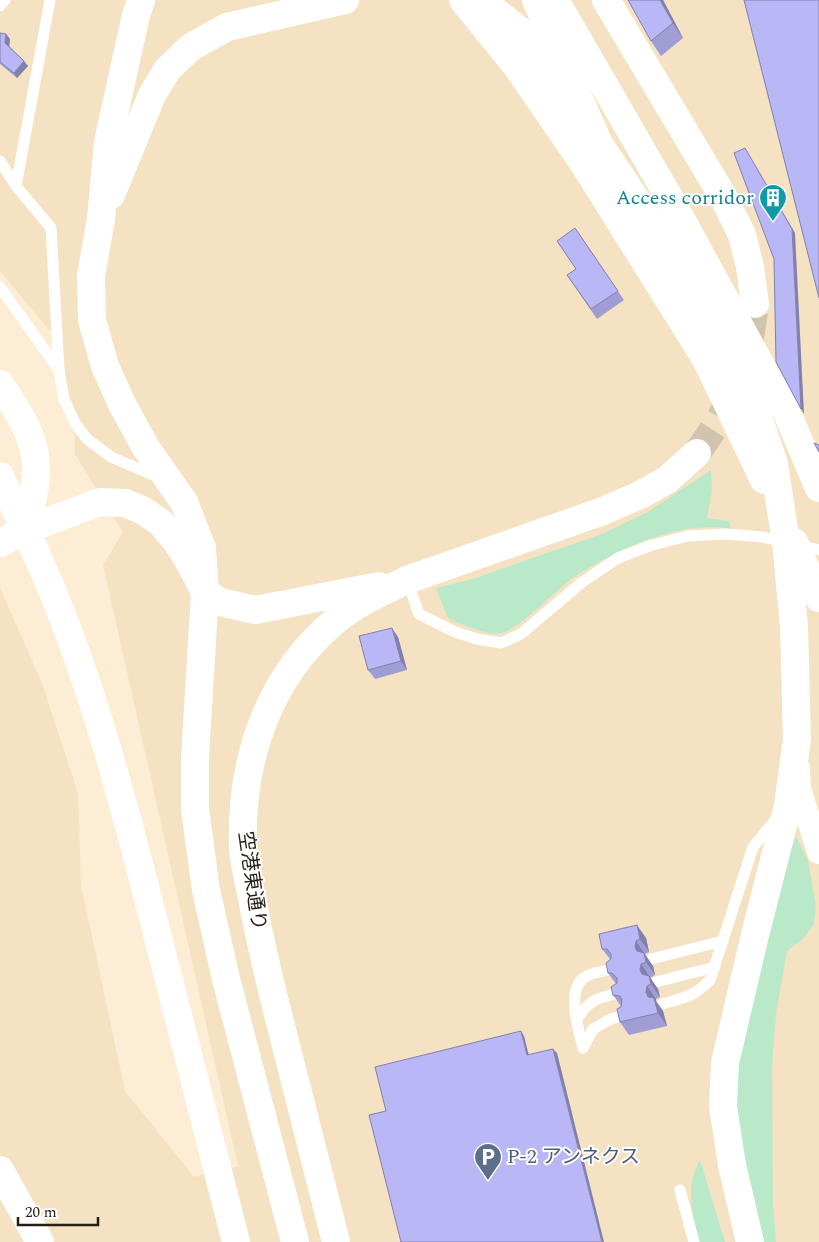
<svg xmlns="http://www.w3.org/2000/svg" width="819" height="1242" font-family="Spectral,'Noto Sans JP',serif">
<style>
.built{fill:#f4e2c2}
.green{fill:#b9e9c8}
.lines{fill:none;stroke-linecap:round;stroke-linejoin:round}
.highway-tunnel{stroke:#d1c4ae;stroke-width:28;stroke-dasharray:28 14;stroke-linecap:butt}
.lane{stroke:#fff;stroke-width:11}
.street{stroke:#fff;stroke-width:24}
.secondary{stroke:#fff;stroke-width:28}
.highway{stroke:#fff;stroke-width:28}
.wall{fill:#9f9dd4}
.shaded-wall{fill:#8280ac}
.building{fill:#b9b7f6;stroke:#8280ac}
.labels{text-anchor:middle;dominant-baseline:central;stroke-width:4;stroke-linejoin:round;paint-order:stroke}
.culture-label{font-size:20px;fill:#0d838f;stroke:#fff;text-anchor:end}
.street-label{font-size:20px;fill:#241e15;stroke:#fff}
.service-label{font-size:20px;fill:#4e5e75;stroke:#fff;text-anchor:start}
</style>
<rect width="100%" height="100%" fill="#fcedd4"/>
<polygon class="built" points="0,0 819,0 819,1242 0,1242 0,588 42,683 78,793 81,885 125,1091 194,1177 238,1166 103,565 123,532 75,454 74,416 52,333 0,271"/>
<g class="green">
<path d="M711,470L712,490L707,518L729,521L731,529C685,521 632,543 594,565C586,570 578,574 571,579C554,592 518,631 498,634C488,635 457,623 448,618L436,588L473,579L602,534L648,512Z"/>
<polygon points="797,838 808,861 816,906 814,924 804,938 787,951 776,1013 772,1067 773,1203 776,1242 764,1242 731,1106 733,1060 791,841"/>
<path d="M700,1160L725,1242H699C693,1211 684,1189 700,1160Z"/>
</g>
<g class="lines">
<path class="highway-tunnel" d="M697,453C711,433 725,413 735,390C747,363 751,333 755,304"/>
<g class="lane">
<polyline points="0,6 5,0"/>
<polyline points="0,161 16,186 51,228 59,370 64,399 75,423 87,439 111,457 160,478"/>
<polyline points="16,186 50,0"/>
<polyline points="0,287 59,370"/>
<polyline points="407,580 419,614 455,632 477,639 501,643 521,634 581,583 618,558 652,545 688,536 726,534 763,537 819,550"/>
<polyline points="651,959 723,941"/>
<polyline points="656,982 715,967"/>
<path d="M662,1004C683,998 694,997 710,980L753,847L777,818"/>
<path d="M577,1019C589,1000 597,998 619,993"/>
<path d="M583,1048C579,1030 564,987 587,976C594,972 605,971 613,969"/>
<polyline points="583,1048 593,1029 611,1019 624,1015"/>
<polyline points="680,1190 694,1242"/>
</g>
<polyline class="street" points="798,768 799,789 819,852"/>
<g class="secondary">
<polyline points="141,0 136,15 108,142 101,219 91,276 92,320 105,366 122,404 146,448 184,502 202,548 205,592 195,757 195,809 206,890 226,979 295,1242"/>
<polyline points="463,0 518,68 584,164 706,359 764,480"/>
<polyline points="473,0 491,8 528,37 667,246 712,320 753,402 774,464 786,542 794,627 797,739 788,806 755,935 725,1063 723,1106 732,1165 750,1242"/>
<polyline points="111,195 152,95 167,70 191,47 227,27 345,0"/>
<path d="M0,384C40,444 44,460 25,530C83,649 117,778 150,906C179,1018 207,1130 236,1242"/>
<polyline points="25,530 100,502 125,503 144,511 161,523 176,541 186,556 205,592 220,602 255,610 379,586"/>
<polyline points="794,542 819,598"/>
<path d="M336,1242C317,1169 299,1095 280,1022C269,979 259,936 251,893C248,878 244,863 243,848C240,762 267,678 335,621C356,603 382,592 407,580"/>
</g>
<g class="highway">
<polyline points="536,0 596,137"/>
<polyline points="555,0 674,206 787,413 819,488"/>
<polyline points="606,0 724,198 742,235 750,267 755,304"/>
<polyline points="0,476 25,530"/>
<polyline points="0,543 25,530"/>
<polyline points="407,580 603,511 640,495 667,480 697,453"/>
<polyline points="0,1170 40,1242"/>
</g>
</g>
<g class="wall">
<polygon points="628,0 663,0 683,38 661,56 651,41"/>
<polygon points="0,33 6,34 10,39 9,46 28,66 17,78 0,64"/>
<polygon points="575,228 624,300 597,319 567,275 576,269"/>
<polygon points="398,637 407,670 375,679 368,670"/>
<polygon points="599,934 646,938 649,952 645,954 645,955 653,966 655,975 650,978 658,989 660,997 656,999 656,1001 663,1011 667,1026 629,1035 620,1022 621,1006 613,995 616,984 608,973 610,959 602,949"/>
</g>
<g class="shaded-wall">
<polygon points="660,0 663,0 683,38 673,23"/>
<polygon points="6,34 10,39 9,48 5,43"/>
<polygon points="24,61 28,66 17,78 14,73"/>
<polygon points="745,148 795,233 804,414 801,409 792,229"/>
<polygon points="392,628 398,637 407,670 401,661"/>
<polygon points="637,925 646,938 649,952 640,939"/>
<polygon points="636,941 653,966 655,975 646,962 644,960 646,965 635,947"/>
<polygon points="641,964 658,989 660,997 651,984 649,985 640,970"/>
<polygon points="647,986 656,999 656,1001 663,1011 667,1026 658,1013 646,992"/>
<polygon points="521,1031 524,1036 530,1060 527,1055"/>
<polygon points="553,1049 557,1053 604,1242 602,1242"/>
</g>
<g class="building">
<polygon points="628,0 660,0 673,23 651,41"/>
<polygon points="744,0 819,0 819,298"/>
<polygon points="0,33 6,34 5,43 24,61 14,73 0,62"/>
<polygon points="745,148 792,229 801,409 776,362 774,259 734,153"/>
<polygon points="575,228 618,291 591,309 567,275 576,269 557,241"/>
<polygon points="814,443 819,445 819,452"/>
<polygon points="392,628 401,661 368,670 359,636"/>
<polygon points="637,925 640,939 636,941 635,947 637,951 644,953 646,962 641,964 640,970 642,974 649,976 651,984 647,986 646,992 648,997 654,998 658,1013 620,1022 617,1009 621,1007 622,1000 620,996 613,995 611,987 617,983 617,978 612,973 608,973 606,963 611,959 611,954 607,949 602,949 599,934"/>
<polygon points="521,1031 527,1055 553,1049 602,1242 401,1242 369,1115 386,1111 375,1067"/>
</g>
<defs>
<symbol id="building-pin" viewBox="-11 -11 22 30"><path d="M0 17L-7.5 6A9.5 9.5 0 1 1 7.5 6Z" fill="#0f9aa8" stroke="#fff"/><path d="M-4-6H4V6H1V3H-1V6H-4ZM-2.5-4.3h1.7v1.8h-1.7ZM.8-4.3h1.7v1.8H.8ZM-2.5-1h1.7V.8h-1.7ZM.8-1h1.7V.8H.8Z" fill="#fff"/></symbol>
<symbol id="parking-pin" viewBox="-11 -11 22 30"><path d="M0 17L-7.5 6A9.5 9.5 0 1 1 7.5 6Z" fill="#5c6f8a" stroke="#fff"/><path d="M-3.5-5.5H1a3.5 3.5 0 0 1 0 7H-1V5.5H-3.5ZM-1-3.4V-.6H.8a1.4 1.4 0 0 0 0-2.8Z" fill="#fff"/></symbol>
</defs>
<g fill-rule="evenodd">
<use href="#building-pin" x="757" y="182" width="32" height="43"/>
<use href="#parking-pin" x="472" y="1141" width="32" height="43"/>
</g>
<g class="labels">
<g class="culture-label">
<text x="754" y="198">Access corridor</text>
</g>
<g class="street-label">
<text transform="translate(252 881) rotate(82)">空港東通り</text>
</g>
<g class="service-label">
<text x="507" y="1157">P-2 アンネクス</text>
</g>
</g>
<path d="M18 1217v8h80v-8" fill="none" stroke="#241e15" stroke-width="2.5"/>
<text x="25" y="1217" font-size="15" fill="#241e15" stroke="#ffffff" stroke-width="4" paint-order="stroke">20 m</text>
</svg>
